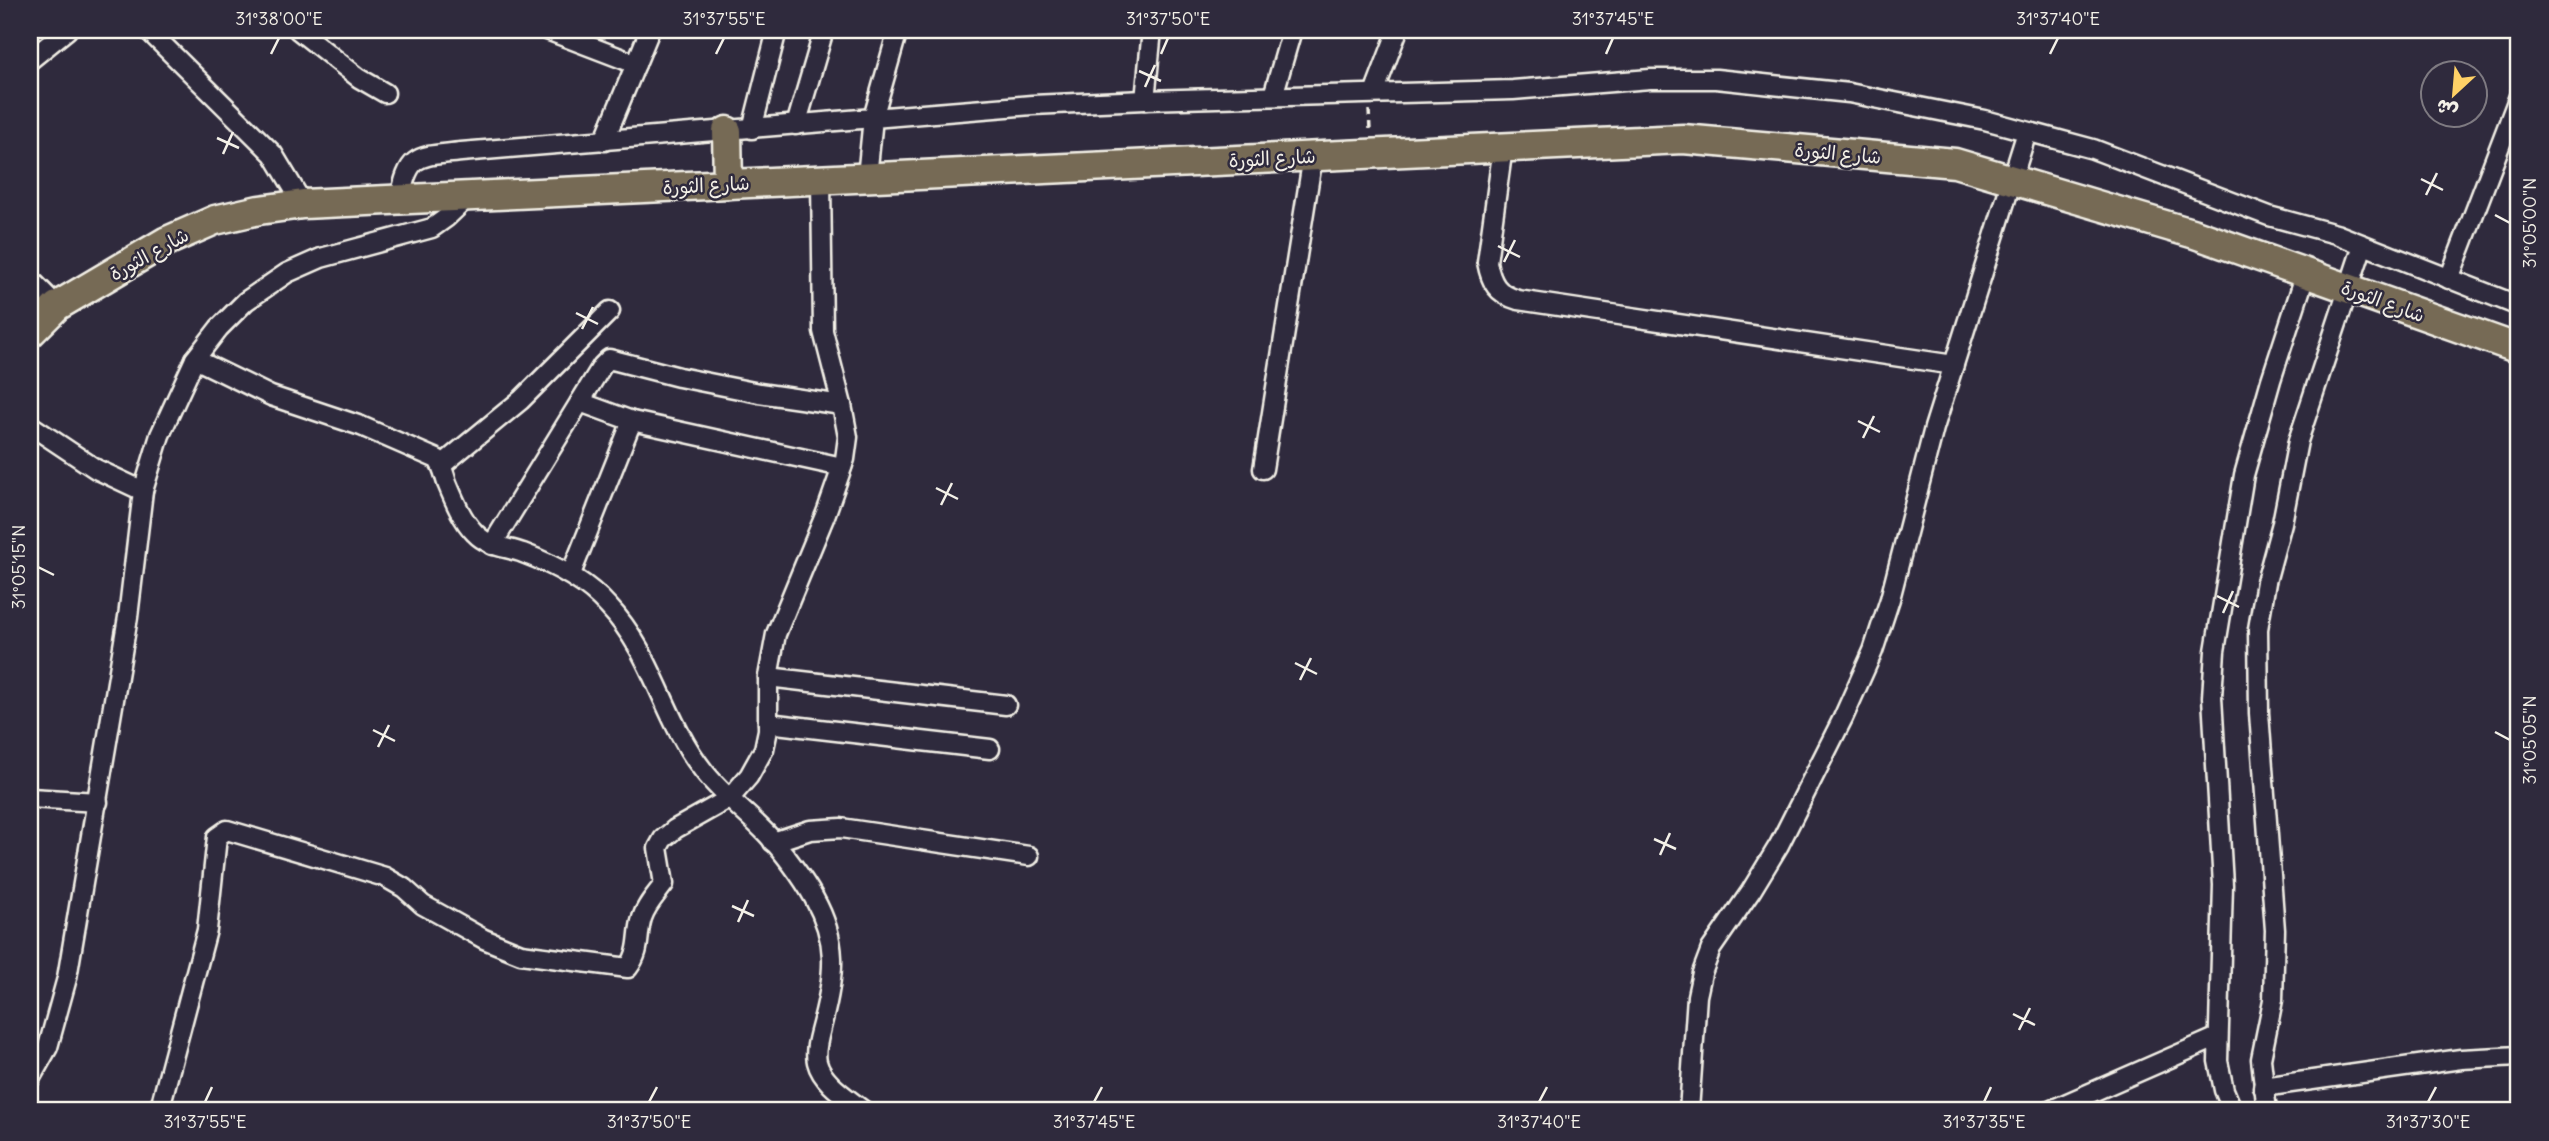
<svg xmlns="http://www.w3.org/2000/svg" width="2549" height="1141" font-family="Delius,'Playpen Sans Arabic',sans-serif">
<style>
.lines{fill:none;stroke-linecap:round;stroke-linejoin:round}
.street-casing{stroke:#f4f1e8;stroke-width:23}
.primary-casing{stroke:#f4f1e8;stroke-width:33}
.path{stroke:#f4f1e8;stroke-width:3.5;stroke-dasharray:7 5;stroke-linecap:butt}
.street{stroke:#2f2a3d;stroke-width:18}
.primary{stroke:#766a55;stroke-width:28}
.ticks{fill:none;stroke:#f4f1e8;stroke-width:2.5}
.labels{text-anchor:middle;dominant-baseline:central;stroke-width:5;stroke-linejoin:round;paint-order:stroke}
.street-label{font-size:19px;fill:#f4f1e8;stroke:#2f2a3d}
.neatline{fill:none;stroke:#f4f1e8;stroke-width:2.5}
.ticks-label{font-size:18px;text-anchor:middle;fill:#f4f1e8}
</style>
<rect width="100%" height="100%" fill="#2f2a3d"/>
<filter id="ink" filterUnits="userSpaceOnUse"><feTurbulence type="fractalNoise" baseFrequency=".0143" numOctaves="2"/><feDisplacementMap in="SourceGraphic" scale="14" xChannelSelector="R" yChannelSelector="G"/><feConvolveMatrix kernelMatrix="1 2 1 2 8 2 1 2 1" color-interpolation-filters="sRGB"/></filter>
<g filter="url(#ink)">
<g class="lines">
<defs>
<g id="street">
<polyline points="148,30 273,154 303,204"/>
<polyline points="298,30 359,78 385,93"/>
<polyline points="547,30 636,64"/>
<polyline points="30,60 67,30"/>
<polyline points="1374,93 1398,30"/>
<polyline points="1273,96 1292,30"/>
<polyline points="1145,100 1152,30"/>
<polyline points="796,125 824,30"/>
<polyline points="752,129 777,30"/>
<polyline points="604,141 650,30"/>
<path d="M1503,147L1487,262C1491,283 1497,294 1518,300L1954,365"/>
<polyline points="867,177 873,118 1032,105 1145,100 1513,90 1650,79 1716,79 1849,93 1985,120 2093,149 2269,216 2336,234 2519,306"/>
<path d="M400,199C409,152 418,157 461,152L873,118L898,30"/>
<polyline points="30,279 57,306"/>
<polyline points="2449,279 2519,96"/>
<path d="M195,359L271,396L361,426L437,459C443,466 444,474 447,483C454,500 462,520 475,533C488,547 507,547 523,553C555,565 586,581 608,606C654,654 663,719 703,770C721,794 746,812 767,834C782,850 803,878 814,898C838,941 835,973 823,1020C820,1033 814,1049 817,1062C822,1083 848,1098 864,1111"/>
<polyline points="580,402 632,421 842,467"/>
<polyline points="30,425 96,469 143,491"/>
<polyline points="442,465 521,400 610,311"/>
<polyline points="1263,469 1313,156"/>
<polyline points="492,545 602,366 609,359 679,377 759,393 842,405"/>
<polyline points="571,574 632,421"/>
<polyline points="768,677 1006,705"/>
<polyline points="768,723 990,749"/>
<polyline points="30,798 98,802"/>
<polyline points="773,842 810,830 841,828 1029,856"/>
<polyline points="30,1079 48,1047 67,978 128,617 143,491 160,435 195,359 219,328 246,301 287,273 321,258 432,228 446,218 469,196"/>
<polyline points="2263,1087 2461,1059 2519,1056"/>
<path d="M159,1111L207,930L217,837L227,830L385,877L404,888L423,905L443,916L484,939L521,954L628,968C642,949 636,937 642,918C646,905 656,895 664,884L658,848L663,839L675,829L730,798L749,776L764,749L768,730V677L776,634L826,513L845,459L848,437L842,405L823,331L821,179"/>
<polyline points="1689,1111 1697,996 1702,973 1711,949 1751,891 1779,845 1843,718 1873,651 1890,599 1934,428 2027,132"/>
<polyline points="2049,1111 2218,1037"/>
<polyline points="2233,1111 2224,1090 2218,1061 2223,885 2212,697 2215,651 2244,475 2271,380 2306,273"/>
<polyline points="2267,1111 2261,1059 2273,1000 2275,930 2259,713 2258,629 2266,582 2282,523 2298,441 2363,245"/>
</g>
<g id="primary">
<polyline points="727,131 728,184"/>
<polyline points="30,333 57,306 167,241 215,220 259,210 303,204 1683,139 1955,163 2195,234 2519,349"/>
</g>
</defs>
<use href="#street" class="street-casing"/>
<use href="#primary" class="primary-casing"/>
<polyline class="path" points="1369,110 1370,130"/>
<use href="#street" class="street"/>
<use href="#primary" class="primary"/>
</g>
</g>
<path class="ticks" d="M271,54L279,38M716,54L724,38M1161,54L1168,38M1606,54L1613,38M2050,54L2058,38M1139,71L1161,81M1145,87L1155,65M217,138L239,148M223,154L233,132M2421,179L2443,190M2426,195L2437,173M2495,215L2510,223M1498,246L1520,257M1504,262L1515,240M576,313L598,324M582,329L593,307M1858,421L1880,432M1863,438L1874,416M936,488L958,499M941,505L952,483M38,567L54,575M2217,596L2239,607M2223,613L2233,591M1295,663L1317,674M1300,680L1311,658M373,730L395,741M2495,732L2510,740M378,747L389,725M1654,839L1676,849M1660,855L1670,833M732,906L754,916M738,922L748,900M2013,1014L2035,1025M2019,1030L2030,1008M205,1102L212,1087M649,1102L657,1087M1094,1102L1102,1087M1539,1102L1547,1087M1984,1102L1991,1087M2428,1102L2436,1087"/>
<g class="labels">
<g class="street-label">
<text transform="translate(1838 153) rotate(5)">شارع الثورة</text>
<text transform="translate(1272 158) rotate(-3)">شارع الثورة</text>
<text transform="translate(706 185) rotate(-3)">شارع الثورة</text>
<text transform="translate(149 254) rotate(-29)">شارع الثورة</text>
<text transform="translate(2383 301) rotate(20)">شارع الثورة</text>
</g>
</g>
<rect width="2549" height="1141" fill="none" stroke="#2f2a3d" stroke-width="77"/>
<g transform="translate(2454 94) rotate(206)"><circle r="33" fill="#2f2a3d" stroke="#7e7a81" stroke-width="2"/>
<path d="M0-5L12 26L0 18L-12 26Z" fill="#ffd166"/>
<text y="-10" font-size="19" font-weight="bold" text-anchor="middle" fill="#f4f1e8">ش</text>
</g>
<rect x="38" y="38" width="2472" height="1064" class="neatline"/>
<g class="ticks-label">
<text x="279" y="25">31°38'00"E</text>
<text x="724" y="25">31°37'55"E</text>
<text x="1168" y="25">31°37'50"E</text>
<text x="1613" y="25">31°37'45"E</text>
<text x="2058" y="25">31°37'40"E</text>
<text transform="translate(2530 223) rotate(-90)" y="6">31°05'00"N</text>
<text transform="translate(19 567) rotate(-90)" y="6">31°05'15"N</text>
<text transform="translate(2530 740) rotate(-90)" y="6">31°05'05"N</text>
<text x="205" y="1128">31°37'55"E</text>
<text x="649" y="1128">31°37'50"E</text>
<text x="1094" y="1128">31°37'45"E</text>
<text x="1539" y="1128">31°37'40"E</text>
<text x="1984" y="1128">31°37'35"E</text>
<text x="2428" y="1128">31°37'30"E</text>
</g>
</svg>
